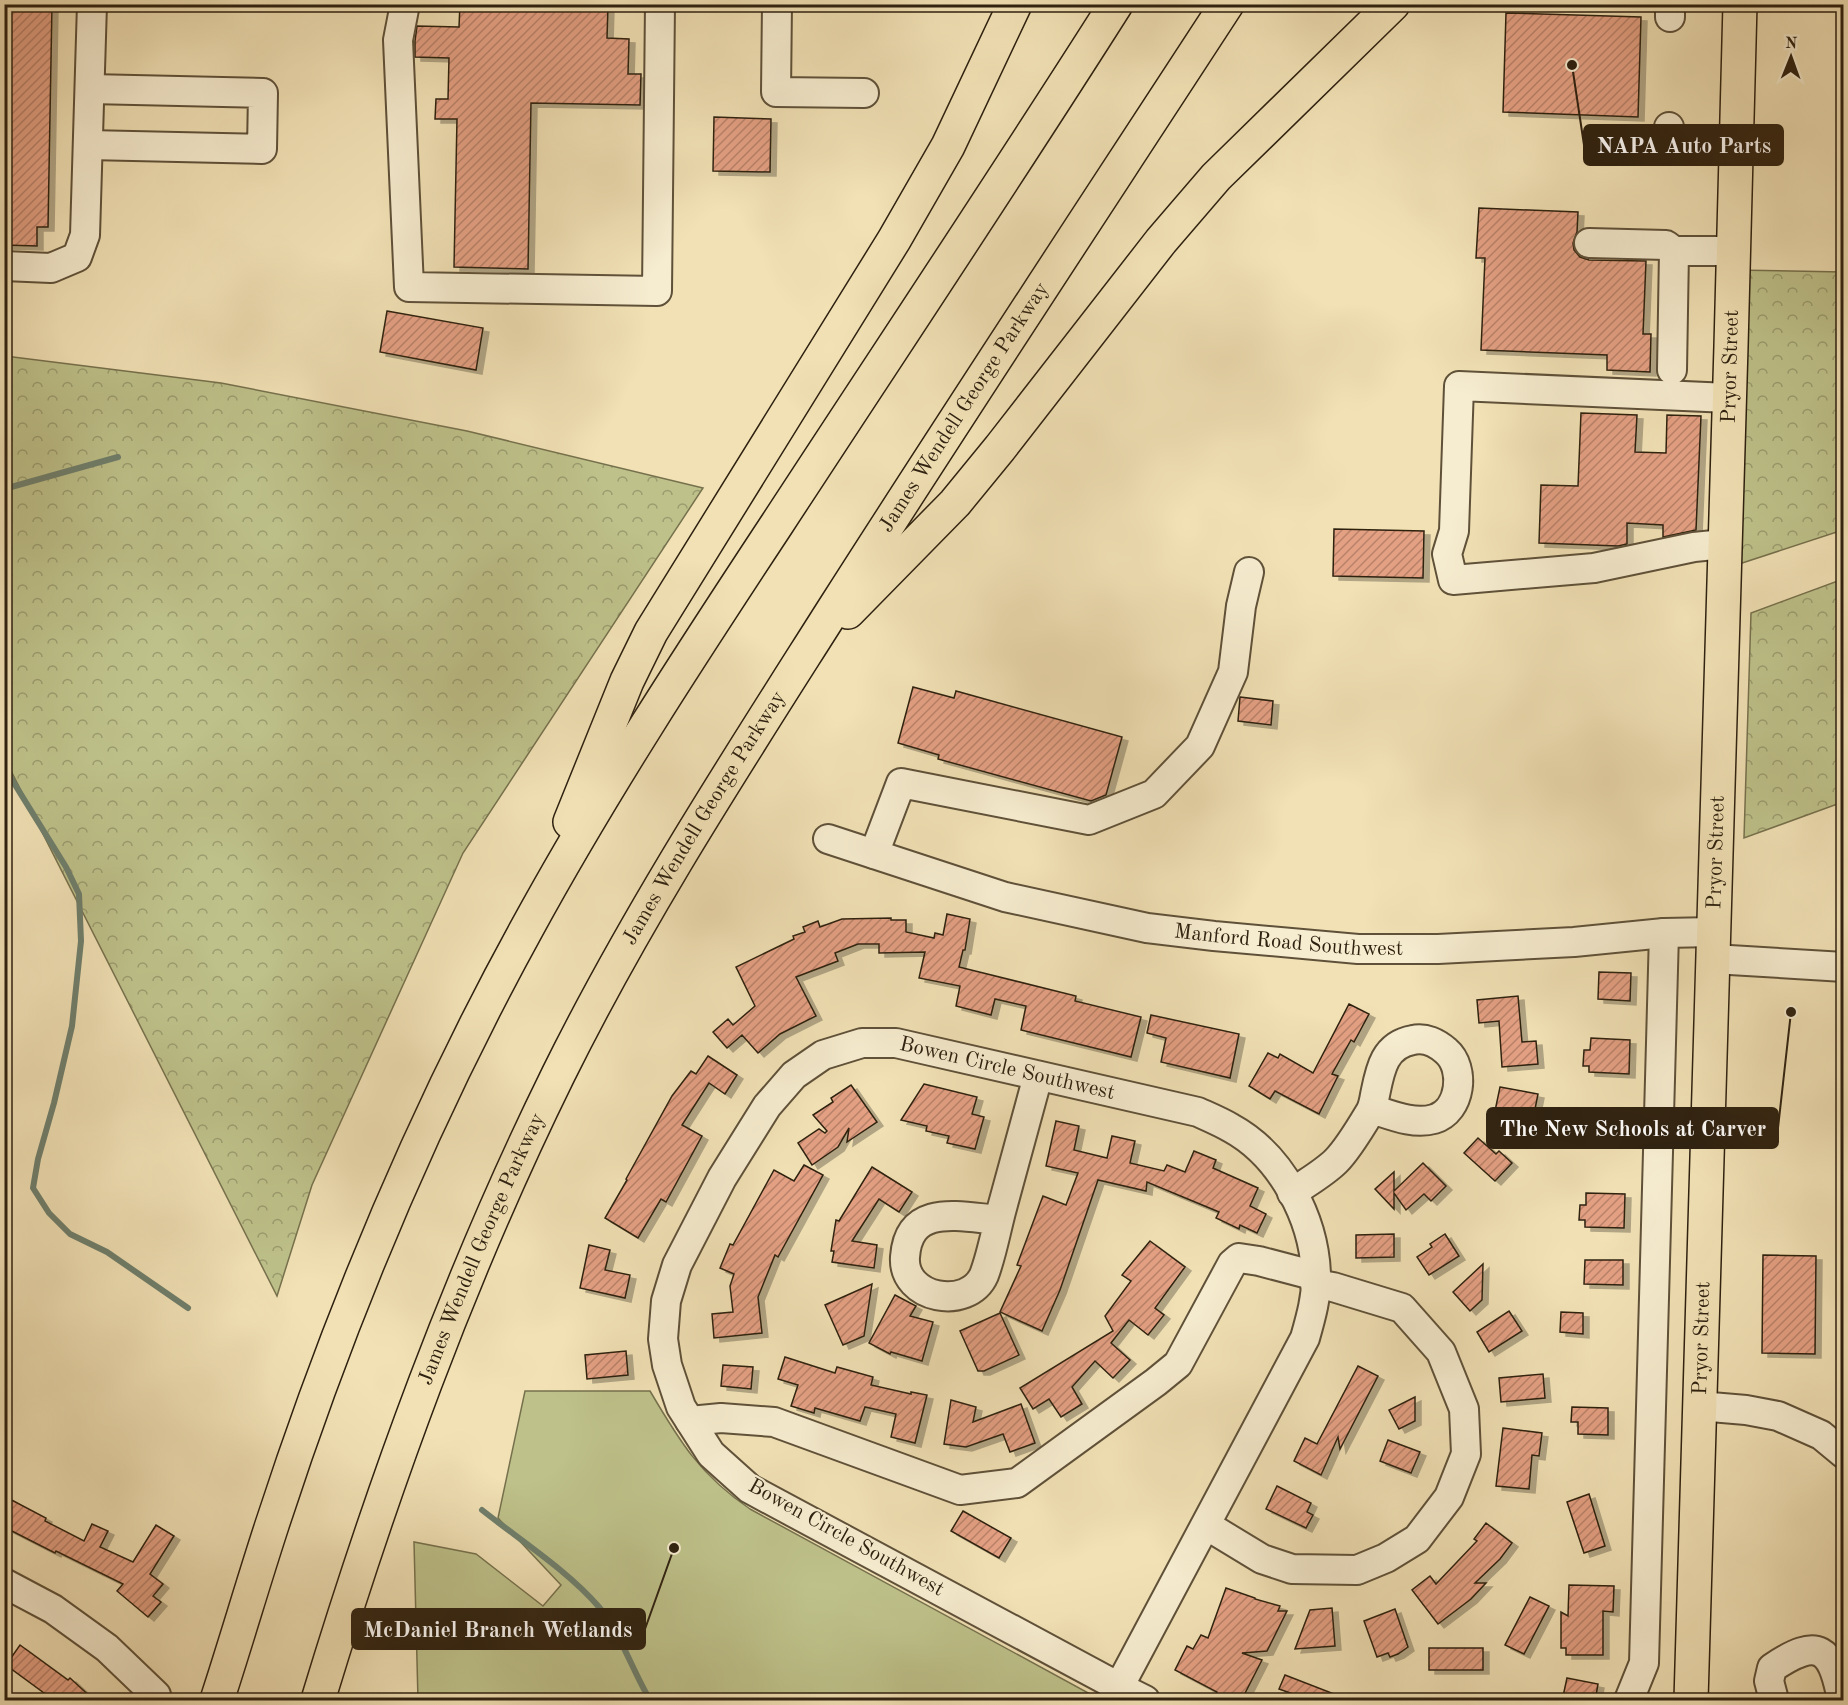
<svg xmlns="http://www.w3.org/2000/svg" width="1848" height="1705" font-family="'Old Standard TT',serif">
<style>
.forest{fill:url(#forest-crowns);stroke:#76714d;stroke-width:1.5}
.park{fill:#bec18a;stroke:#76714d;stroke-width:1.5}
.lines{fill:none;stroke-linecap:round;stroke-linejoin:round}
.stream{stroke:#6f7f6c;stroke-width:6}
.building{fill:url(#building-hatch);stroke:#2e2110;stroke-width:1.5;filter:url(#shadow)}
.minor-casing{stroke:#5f5139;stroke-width:32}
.major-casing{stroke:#2e2110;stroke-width:36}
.highway-casing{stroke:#2e2110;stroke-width:36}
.minor{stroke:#f6eccf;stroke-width:28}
.major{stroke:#f1e1b5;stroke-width:33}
.highway{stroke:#f1e1b5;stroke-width:33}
.labels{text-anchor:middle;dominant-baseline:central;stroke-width:4.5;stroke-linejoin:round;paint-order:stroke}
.street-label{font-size:21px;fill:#2e2110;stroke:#f6eccf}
.leader{fill:none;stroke:#2e2110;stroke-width:2}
.callout-dot{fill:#2e2110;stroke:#f6eccf;stroke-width:2}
.callout{fill:#2e2110;stroke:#2e2110;stroke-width:2}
.callout-label{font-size:22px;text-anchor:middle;font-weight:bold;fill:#fff}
</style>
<defs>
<pattern id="forest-crowns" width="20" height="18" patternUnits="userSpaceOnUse" patternTransform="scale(1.5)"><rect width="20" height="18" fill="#bec18a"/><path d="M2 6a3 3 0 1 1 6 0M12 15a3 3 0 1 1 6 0" fill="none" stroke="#9b9c6f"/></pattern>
<pattern id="building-hatch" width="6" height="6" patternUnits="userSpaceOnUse" patternTransform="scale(1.5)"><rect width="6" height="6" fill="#e4a083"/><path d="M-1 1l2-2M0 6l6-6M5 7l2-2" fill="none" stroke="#b9826a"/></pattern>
<filter id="shadow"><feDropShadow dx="6" dy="4" stdDeviation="0" flood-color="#0004"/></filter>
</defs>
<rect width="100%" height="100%" fill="#f1e1b5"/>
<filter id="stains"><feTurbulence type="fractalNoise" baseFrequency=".00333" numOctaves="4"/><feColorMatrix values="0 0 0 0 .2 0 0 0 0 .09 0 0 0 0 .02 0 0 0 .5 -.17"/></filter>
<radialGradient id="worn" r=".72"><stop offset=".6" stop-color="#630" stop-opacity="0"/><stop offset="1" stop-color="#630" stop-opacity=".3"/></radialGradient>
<g class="forest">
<polygon points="1733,270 1843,272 1843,530 1724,569"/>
<polygon points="5,356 221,383 467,431 703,488 463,853 312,1185 277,1296 5,759"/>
<polygon points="1843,579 1843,802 1744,838 1751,613"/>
</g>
<path class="park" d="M525,1391H650C680,1442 700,1475 750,1509L1092,1695L1089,1700H418L414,1542L476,1554L543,1606L561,1585L498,1518Z"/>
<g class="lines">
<g class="stream">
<polyline points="4,489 118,457"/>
<polyline points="4,767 66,867 79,894 81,941 72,1026 54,1103 38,1159 33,1188 49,1213 70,1234 107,1252 188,1308"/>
<path d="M482,1510C520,1540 568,1571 599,1607C620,1632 633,1672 650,1700"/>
</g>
</g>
<g class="building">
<polygon points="4,4 52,4 48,227 37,227 37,246 4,245"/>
<polygon points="460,4 608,6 607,38 629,39 628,74 641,74 640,105 531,103 528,269 454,267 457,119 435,119 436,99 448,99 449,58 415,57 415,41 417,26 459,27"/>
<polygon points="1506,13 1641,17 1638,117 1503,112"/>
<polygon points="714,117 771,119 770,172 713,171"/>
<polygon points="1479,208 1578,212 1577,232 1573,243 1574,250 1580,257 1589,260 1646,261 1643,334 1651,334 1650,372 1607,370 1607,355 1481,350 1485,258 1476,258"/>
<polygon points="387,311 483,328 476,370 380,352"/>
<polygon points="1581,413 1637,415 1635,452 1666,453 1667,415 1701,416 1696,530 1663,537 1663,525 1627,523 1627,544 1618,546 1539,543 1541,485 1578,486"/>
<polygon points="1334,529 1424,531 1423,578 1333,576"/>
<polygon points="913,687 954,698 956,691 1122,737 1106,795 1091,801 938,759 939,755 898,743"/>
<polygon points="1240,697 1273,701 1271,725 1238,721"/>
<polygon points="947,914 970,919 965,950 963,950 959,967 1076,996 1075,1001 1141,1017 1131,1057 1021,1030 1026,1006 995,999 991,1015 956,1006 960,986 919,978 925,952 879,953 879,944 858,944 835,953 838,961 796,977 816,1016 780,1034 758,1053 742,1035 727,1048 713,1032 728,1019 733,1025 755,1006 736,967 794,939 793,936 805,932 803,927 818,921 820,927 842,919 891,918 891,920 906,920 906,932 934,938 935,933 943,935"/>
<polygon points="1599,972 1631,973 1630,1001 1598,999"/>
<polygon points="1518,996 1522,1042 1536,1041 1538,1064 1502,1067 1499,1021 1479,1023 1477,1000"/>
<polygon points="1349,1004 1369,1014 1354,1042 1351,1040 1332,1074 1338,1076 1319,1114 1275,1091 1270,1099 1249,1086 1268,1053 1278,1058 1280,1054 1313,1073"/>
<polygon points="1151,1015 1239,1034 1230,1078 1161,1062 1166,1038 1147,1033"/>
<polygon points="1591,1038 1630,1040 1629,1074 1589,1072 1589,1066 1583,1066 1584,1050 1590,1050"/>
<polygon points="708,1056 737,1075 725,1094 709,1083 682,1125 702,1136 666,1202 661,1199 638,1238 605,1218 627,1180 626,1179 672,1096 691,1071 696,1074"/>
<polygon points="924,1084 977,1097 972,1114 984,1117 975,1149 947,1143 949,1136 926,1131 927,1126 901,1120"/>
<polygon points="851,1085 877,1122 847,1142 849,1128 838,1147 812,1165 798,1143 819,1129 825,1133 827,1131 813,1115 833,1102 831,1098"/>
<polygon points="1500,1087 1538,1094 1533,1119 1495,1111"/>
<polygon points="1056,1121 1079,1126 1074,1150 1107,1158 1112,1136 1135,1141 1130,1163 1164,1171 1167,1165 1185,1172 1194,1151 1216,1160 1213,1168 1258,1188 1250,1206 1266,1214 1257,1233 1240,1225 1239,1229 1216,1218 1219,1212 1147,1182 1146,1191 1098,1180 1060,1290 1042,1331 1000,1312 1021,1266 1017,1265 1043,1196 1066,1205 1078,1173 1046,1166"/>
<polygon points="1478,1138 1496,1154 1499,1151 1512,1163 1495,1181 1464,1153"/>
<polygon points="1423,1163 1446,1186 1431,1201 1424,1194 1406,1210 1394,1193 1394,1209 1375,1189 1394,1172 1394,1191"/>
<polygon points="804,1165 823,1175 778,1257 775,1255 758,1297 762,1333 714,1338 712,1314 733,1312 730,1286 734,1274 720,1268 730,1244 733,1245 774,1170 794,1181"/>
<polygon points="872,1167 912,1192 899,1212 879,1199 852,1241 877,1245 874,1268 832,1262 834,1251 831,1251 836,1220 839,1221"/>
<polygon points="1586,1193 1625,1194 1624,1228 1585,1227 1585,1220 1579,1220 1580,1205 1586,1205"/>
<polygon points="1394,1234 1394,1257 1356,1258 1356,1235"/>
<polygon points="1445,1234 1459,1256 1429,1275 1417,1257 1432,1247 1430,1244"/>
<polygon points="1150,1241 1185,1267 1155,1308 1164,1315 1148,1335 1129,1320 1111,1343 1130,1360 1113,1378 1095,1361 1072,1387 1082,1404 1061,1417 1049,1399 1033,1409 1020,1388 1113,1331 1105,1316 1131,1281 1122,1275"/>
<polygon points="589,1245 610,1250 605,1270 630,1275 625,1298 580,1288"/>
<polygon points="1763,1255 1816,1256 1815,1354 1762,1353"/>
<polygon points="1585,1260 1623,1260 1623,1285 1584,1284"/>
<polygon points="1483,1264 1482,1300 1470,1311 1453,1292"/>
<polygon points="872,1284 864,1336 843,1345 825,1305"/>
<polygon points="895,1295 916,1306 910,1316 933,1322 922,1361 891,1352 890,1354 869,1343"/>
<polygon points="1509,1311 1522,1331 1489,1352 1477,1332"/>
<polygon points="1561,1312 1583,1313 1583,1334 1560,1332"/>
<polygon points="1000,1313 1019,1355 984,1371 978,1371 960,1331"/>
<polygon points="626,1351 628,1375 587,1379 585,1355"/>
<polygon points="785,1357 835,1373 837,1367 873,1377 871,1385 911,1394 911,1392 927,1395 915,1443 891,1437 896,1414 865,1407 860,1421 815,1408 814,1413 791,1406 798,1385 778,1379"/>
<polygon points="723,1365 753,1367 751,1389 721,1386"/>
<polygon points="1358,1366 1378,1376 1340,1449 1338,1437 1321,1475 1294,1461 1305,1438 1317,1444"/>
<polygon points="1543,1374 1545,1398 1501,1402 1499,1378"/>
<polygon points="1415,1397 1415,1421 1399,1429 1389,1410"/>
<polygon points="951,1400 976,1407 973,1422 1021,1404 1035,1443 1010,1452 1003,1434 966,1447 944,1444"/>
<polygon points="1572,1407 1608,1408 1608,1435 1578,1434 1578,1422 1571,1422"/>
<polygon points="1503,1428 1542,1433 1539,1456 1532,1455 1529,1489 1496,1486"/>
<polygon points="1388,1440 1420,1452 1411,1473 1380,1461"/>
<polygon points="1277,1486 1311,1503 1307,1512 1313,1515 1306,1528 1266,1509"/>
<polygon points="1589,1494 1605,1546 1584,1553 1567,1502"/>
<polygon points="4,1496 46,1518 45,1521 84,1541 92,1524 108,1531 100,1547 133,1562 156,1525 174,1536 150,1574 163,1584 153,1596 161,1602 148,1617 117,1591 123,1584 56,1551 55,1553 4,1527"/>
<polygon points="963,1511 1011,1538 999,1558 951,1531"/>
<polygon points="1486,1523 1512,1543 1500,1559 1475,1583 1486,1583 1471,1599 1438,1624 1412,1590 1430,1576 1436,1584 1477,1541 1474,1539"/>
<polygon points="1569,1585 1614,1586 1613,1612 1603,1611 1603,1655 1566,1655 1566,1648 1561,1648 1561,1612 1568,1616"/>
<polygon points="1226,1588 1255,1598 1255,1599 1280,1606 1278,1611 1287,1611 1267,1651 1242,1653 1262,1660 1241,1701 1227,1701 1216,1695 1217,1692 1175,1670 1187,1646 1193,1649 1201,1635 1208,1638"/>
<polygon points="1530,1597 1549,1606 1524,1654 1505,1645"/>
<polygon points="1332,1608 1335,1646 1295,1649 1310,1610"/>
<polygon points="1395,1609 1408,1647 1398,1654 1390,1657 1388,1653 1377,1657 1364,1621"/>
<polygon points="20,1645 68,1680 70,1678 95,1701 55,1701 6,1665"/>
<rect x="1429" y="1648" width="54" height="22"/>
<polygon points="1285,1675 1347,1699 1347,1701 1294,1701 1296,1695 1279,1689"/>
<polygon points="1567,1678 1598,1684 1595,1701 1562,1701"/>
</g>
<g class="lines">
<defs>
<g id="minor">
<polyline points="405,4 398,40 409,287 657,291 660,4"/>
<polyline points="777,4 776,92 864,93"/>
<polyline points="1670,17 1670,4"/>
<polyline points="1669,127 1669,145 1736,147"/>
<polyline points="88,145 262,149 263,93 90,89"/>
<polyline points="1589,243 1666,245 1674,251"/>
<polyline points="4,266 51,268 77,257 85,235 92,4"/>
<polyline points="1672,370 1674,251 1734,251"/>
<polyline points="1724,544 1694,547 1594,568 1453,580 1447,554 1454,531 1459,386 1729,398"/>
<path id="s1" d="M828,839L1005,897L1147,928L1214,936L1358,949H1438L1574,942L1664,933L1714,932"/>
<polyline points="874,854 901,783 1089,820 1154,794 1200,746 1233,672 1241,606 1249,572"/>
<polyline points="1713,959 1844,967"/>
<path d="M862,1043H896L1198,1112C1209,1117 1221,1122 1231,1128C1282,1156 1314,1219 1316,1274C1317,1296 1311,1317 1305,1338L1119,1687L750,1489L711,1454L681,1407L667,1365L663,1339L666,1301L677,1265L722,1178L767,1106L794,1075L823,1055Z"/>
<path d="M1292,1193C1306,1183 1324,1173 1336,1161C1348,1149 1361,1127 1370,1112C1373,1107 1374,1101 1375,1095C1380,1070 1384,1045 1413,1040C1425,1037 1437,1043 1446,1051C1466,1068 1461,1111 1434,1119C1414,1125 1391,1115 1372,1109"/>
<path d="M999,1220C961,1217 909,1202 905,1257C902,1299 968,1311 984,1275C992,1254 996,1230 1002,1208C1014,1164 1026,1120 1038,1076"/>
<polyline points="1699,1406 1746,1410 1778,1416 1821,1435 1844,1454"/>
<polyline points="690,1421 721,1418 774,1422 960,1490 1017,1483 1156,1382 1178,1364 1232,1264 1239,1258 1259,1261 1316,1276"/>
<polyline points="1206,1525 1262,1559 1292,1569 1357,1570 1386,1558 1417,1539 1449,1497 1466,1454 1464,1409 1441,1352 1402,1308 1333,1287 1315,1284"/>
<polyline points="4,1583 53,1609 107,1648 156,1695"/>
<polyline points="1112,1700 1119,1687 1145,1700"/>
<polyline points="1629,1700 1644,1663 1664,933"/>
<path d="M1774,1700L1769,1681L1772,1668C1819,1636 1832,1648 1842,1700"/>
</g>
<g id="major">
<path id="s2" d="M1691,1700L1731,346L1740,4"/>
</g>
<g id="highway">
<polyline points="848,612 955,503 1000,448 1161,241 1216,177 1393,4"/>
<polyline points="570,822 627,681 651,632 894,240 948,146 1015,4"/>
<path d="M217,1700C236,1642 253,1583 272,1525C339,1319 423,1117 527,928C603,789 690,656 777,524C890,351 1005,179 1116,4"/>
<path id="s3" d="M318,1700C383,1486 459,1276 558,1075C638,913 738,760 835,607C964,405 1096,205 1227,4"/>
</g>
</defs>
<use href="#minor" class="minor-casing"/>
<use href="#major" class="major-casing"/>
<use href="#highway" class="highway-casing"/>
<use href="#minor" class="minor"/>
<use href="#major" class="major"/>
<use href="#highway" class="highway"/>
</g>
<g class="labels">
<g class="street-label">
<text stroke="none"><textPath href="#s2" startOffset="1334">Pryor Street</textPath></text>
<text stroke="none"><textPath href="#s3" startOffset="1452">James Wendell George Parkway</textPath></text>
<text stroke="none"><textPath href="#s3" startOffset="966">James Wendell George Parkway</textPath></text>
<text stroke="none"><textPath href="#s2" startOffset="848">Pryor Street</textPath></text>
<text stroke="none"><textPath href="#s1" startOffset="474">Manford Road Southwest</textPath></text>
<text transform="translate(1007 1069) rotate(13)">Bowen Circle Southwest</text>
<text stroke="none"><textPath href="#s3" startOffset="480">James Wendell George Parkway</textPath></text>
<text stroke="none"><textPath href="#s2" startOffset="362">Pryor Street</textPath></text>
<text transform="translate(846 1538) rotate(29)">Bowen Circle Southwest</text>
</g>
</g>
<path class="leader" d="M1572 65L1584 145M1791 1012L1778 1128M674 1548L645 1629"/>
<g class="callout-dot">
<circle cx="1572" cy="65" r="6"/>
<circle cx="1791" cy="1012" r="6"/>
<circle cx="674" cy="1548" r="6"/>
</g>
<g class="callout">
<rect x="1584" y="125" width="199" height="40" rx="6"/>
<rect x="1487" y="1108" width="291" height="40" rx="6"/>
<rect x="352" y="1609" width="293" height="40" rx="6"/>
</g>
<g class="callout-label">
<text x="1684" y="153">NAPA Auto Parts</text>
<text x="1633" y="1136">The New Schools at Carver</text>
<text x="498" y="1637">McDaniel Branch Wetlands</text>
</g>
<rect width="1848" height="1705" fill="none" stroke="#f1e1b5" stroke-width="24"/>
<rect x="6" y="6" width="1836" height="1693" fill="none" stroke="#2e2110" stroke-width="3"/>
<rect x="12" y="12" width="1824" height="1681" fill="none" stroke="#2e2110" stroke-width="1.5"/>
<g transform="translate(1791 57) rotate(1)" stroke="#f6eccf" stroke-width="4.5" paint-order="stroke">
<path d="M0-4.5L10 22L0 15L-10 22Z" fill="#2e2110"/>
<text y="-9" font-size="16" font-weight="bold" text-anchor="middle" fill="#2e2110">N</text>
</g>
<rect width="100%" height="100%" filter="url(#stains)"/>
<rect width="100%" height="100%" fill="url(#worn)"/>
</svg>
